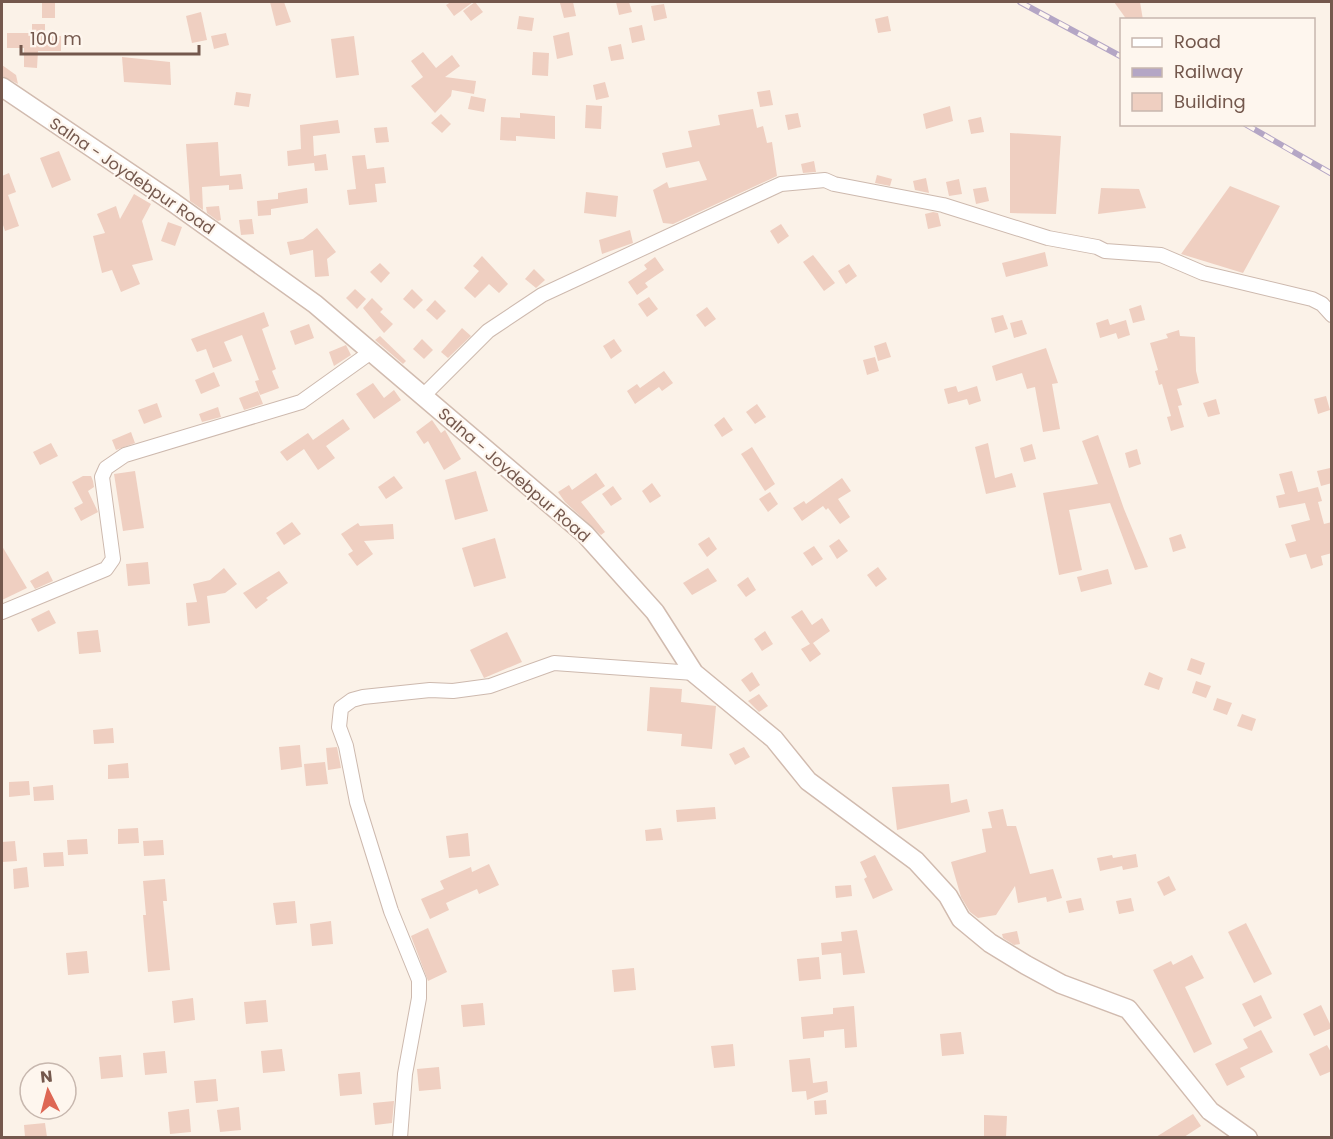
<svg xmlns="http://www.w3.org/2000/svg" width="1333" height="1139" font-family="Poppins,sans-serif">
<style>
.building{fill:#efcfc1}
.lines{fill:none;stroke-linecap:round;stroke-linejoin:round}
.street-casing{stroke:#cdb9ae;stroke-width:16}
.secondary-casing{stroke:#d1bbaf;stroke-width:21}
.street{stroke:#fff;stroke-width:14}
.secondary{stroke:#fff;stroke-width:18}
.rail-casing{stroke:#b4a6c5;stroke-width:6}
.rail{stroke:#fef6ee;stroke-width:4;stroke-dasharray:11;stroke-linecap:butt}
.labels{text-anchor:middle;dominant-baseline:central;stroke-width:4.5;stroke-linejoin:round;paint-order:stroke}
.street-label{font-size:16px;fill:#74584d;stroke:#fef6ee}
</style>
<rect width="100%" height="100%" fill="#fbf2e8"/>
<g class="building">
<polygon points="270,2 284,2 291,22 276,26"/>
<polygon points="451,2 473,2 454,16 446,5"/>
<polygon points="475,2 483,12 471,21 463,11"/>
<polygon points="573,2 576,16 564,18 560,3"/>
<polygon points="616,2 629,2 632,12 619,15"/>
<polygon points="1114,2 1140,2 1143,20 1127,20"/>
<rect x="42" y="3" width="13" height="15"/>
<polygon points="664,4 667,18 654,21 651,6"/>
<polygon points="201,12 207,40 192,43 186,16"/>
<polygon points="519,16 534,18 532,31 517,29"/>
<polygon points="888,16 891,31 878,33 875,19"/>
<polygon points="32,24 45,24 45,36 61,36 61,51 38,51 37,68 24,67 24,48 7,48 7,33 32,33"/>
<polygon points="642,25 645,40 632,43 629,28"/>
<polygon points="569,32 573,55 557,59 553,36"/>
<polygon points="226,33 229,45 214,49 211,36"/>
<polygon points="354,36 359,75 336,78 331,39"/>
<polygon points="621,44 624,59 611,61 608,47"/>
<polygon points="423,52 436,68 452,55 460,66 445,77 476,81 474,94 452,90 451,96 435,113 411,86 423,77 411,61"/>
<polygon points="533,52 549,53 548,76 532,75"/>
<polygon points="122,57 170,62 171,85 124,82"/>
<polygon points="2,65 16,75 18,84 2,76"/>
<polygon points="605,82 609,97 596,100 593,85"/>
<polygon points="770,90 773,105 760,107 757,92"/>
<polygon points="236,92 251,94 249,107 234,105"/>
<polygon points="471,96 486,99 484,112 468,109"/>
<polygon points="586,105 602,106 601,129 585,128"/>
<polygon points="950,106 953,121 926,129 923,114"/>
<polygon points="753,109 757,128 763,126 767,143 772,142 777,176 673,224 663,223 653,190 667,182 669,188 707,180 699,161 666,168 662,153 692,147 688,131 720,125 718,115"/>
<polygon points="520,113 555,116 555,139 516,136 516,141 500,140 501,117 520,118"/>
<polygon points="798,113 801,127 788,130 785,115"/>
<polygon points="441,114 451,124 442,133 431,123"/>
<polygon points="981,117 984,132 971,134 968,120"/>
<polygon points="338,120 340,133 313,136 314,156 326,154 328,170 315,171 314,163 288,166 287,151 301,149 300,125"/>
<polygon points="387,127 389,142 376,143 374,128"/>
<polygon points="1010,133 1061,136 1056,214 1010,213"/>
<polygon points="218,142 220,176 241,174 243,189 229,190 229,185 202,187 203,210 190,201 186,144"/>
<polygon points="59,151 71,180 52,188 40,158"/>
<polygon points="365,155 367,169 384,167 386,183 375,184 377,202 349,205 347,190 356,189 352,156"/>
<polygon points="814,161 816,172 803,173 801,164"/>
<polygon points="9,173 16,192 8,195 19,226 5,231 2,222 2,176"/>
<polygon points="877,175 892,179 890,186 875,183"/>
<polygon points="926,178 929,193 915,190 913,181"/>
<polygon points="959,179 962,194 949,196 946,182"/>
<polygon points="1230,186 1280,206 1243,273 1181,254"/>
<polygon points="986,187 989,201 976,204 973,189"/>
<polygon points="307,188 308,203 271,209 271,215 258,216 257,201 278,199 278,193"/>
<polygon points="1101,188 1139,189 1146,208 1098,214"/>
<polygon points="586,192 618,196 616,217 584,213"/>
<polygon points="134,194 151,204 142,221 153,260 132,265 140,284 121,292 112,270 102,273 93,236 105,233 97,214 116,206 120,219"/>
<polygon points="219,206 221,220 218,221 207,213 206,207"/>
<polygon points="933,212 938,213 941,226 928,229 925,214"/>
<polygon points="252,219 254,234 241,235 239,220"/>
<polygon points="168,222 182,227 175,246 161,241"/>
<polygon points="781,224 789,236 778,244 770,231"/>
<polygon points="317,228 336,252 327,259 329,276 315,277 313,250 290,255 287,242 303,239"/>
<polygon points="630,230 633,243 602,254 599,240"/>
<polygon points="1045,252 1048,266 1006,277 1002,263"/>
<polygon points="813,255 835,283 824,291 803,262"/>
<polygon points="482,256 508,284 499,293 489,284 475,298 464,288 479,271 473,266"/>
<polygon points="655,257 664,270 645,283 648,287 637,295 628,282 647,269 644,265"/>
<polygon points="380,263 390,273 381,283 370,272"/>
<polygon points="849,264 857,276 846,284 838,271"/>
<polygon points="534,269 545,280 536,288 525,279"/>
<polygon points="355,289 366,299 357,309 346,298"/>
<polygon points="412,289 423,300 414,309 403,299"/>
<polygon points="649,297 658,309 647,317 638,304"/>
<polygon points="372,298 383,309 380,312 393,324 384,333 363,308"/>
<polygon points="435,300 446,311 437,320 426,310"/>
<polygon points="1141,305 1145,320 1133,323 1129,309"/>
<polygon points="707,307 716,319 705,327 696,315"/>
<polygon points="264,312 269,326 262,329 276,369 272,371 279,388 260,395 255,381 259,380 242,335 224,342 232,361 213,368 206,349 197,352 191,339"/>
<polygon points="1003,315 1008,329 995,333 991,318"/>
<polygon points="1108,319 1110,325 1126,320 1130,335 1118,339 1116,333 1100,338 1096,323"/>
<polygon points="1022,320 1027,334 1014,338 1010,323"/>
<polygon points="309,324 314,338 295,345 290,331"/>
<polygon points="462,328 471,336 448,358 441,352"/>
<polygon points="1179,330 1180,336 1195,337 1196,371 1199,383 1177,389 1182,405 1178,406 1184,427 1171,431 1167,417 1171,416 1162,384 1159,385 1155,371 1158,370 1150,343 1168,338 1166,334"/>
<polygon points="380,336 406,361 403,364 375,340"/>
<polygon points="422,339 433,350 424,359 413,349"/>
<polygon points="614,339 622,351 611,359 603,346"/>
<polygon points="886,342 891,357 878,361 874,346"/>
<polygon points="346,345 351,355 334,366 329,352"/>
<polygon points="1046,348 1058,383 1052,384 1060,429 1043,432 1035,387 1027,389 1022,373 996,381 992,366"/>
<polygon points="875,357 879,371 867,375 863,360"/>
<polygon points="664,371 673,383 662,391 659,387 635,404 627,391 637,384 640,388"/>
<polygon points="214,372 220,386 201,394 195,380"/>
<polygon points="373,383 384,398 394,390 401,400 374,419 356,394"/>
<polygon points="956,386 958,392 977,386 981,401 969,405 967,399 948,404 944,389"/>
<polygon points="258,391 263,404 244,410 239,398"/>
<polygon points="1326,396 1330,410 1318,414 1314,399"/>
<polygon points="1216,399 1220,414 1208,417 1203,403"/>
<polygon points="157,403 162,417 144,424 138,410"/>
<polygon points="757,404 766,417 755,424 746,412"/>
<polygon points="218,407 221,417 202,422 199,414"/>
<polygon points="724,417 733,430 722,437 714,425"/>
<polygon points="343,419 350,429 326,446 335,458 318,470 304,449 287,461 280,452 308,433 313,440"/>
<polygon points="432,420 441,433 445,430 461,459 444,470 428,441 424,444 416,432"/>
<polygon points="131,432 135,443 116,450 112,440"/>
<polygon points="1098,435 1124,509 1148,567 1135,570 1110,503 1069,510 1082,570 1059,575 1043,493 1098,484 1082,441"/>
<polygon points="51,443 58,456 40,465 33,452"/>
<polygon points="988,443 995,478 1012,473 1016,487 986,494 975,447"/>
<polygon points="1032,444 1036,459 1024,462 1020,448"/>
<polygon points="752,447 775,484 765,491 741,454"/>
<polygon points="1137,449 1141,464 1129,468 1125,453"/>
<polygon points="1330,468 1332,483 1321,486 1317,471"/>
<polygon points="135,471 144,528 123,531 114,474"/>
<polygon points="476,471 488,511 455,520 445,480"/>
<polygon points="1292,471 1298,492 1318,487 1322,501 1318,502 1324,524 1332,522 1332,553 1321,556 1323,565 1311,569 1306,554 1290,558 1285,544 1296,541 1291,525 1310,520 1305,503 1279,508 1276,496 1285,494 1279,474"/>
<polygon points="596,473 605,486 581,502 605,532 601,535 565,502 558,492 569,485 572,490"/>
<polygon points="83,476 91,476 93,481 94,487 88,491 98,512 81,521 74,508 83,503 72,482"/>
<polygon points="394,476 403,488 386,499 378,487"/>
<polygon points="842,478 851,491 838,499 850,517 840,524 828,508 826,510 823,506 802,521 793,508 804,501 806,504"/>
<polygon points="652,483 661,496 650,503 642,491"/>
<polygon points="613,486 622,499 611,506 602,494"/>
<polygon points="770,492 778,504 768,512 759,499"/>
<polygon points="292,522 301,534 284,545 276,533"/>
<polygon points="358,523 360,526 393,524 394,539 364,541 373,554 357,566 348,554 353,551 341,534"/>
<polygon points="1181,534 1186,548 1173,552 1169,538"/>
<polygon points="709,537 717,549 707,557 698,544"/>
<polygon points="495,538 506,578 474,587 462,548"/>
<polygon points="839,539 848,551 837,559 829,546"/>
<polygon points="2,546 27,588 2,600"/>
<polygon points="814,546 823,559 812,566 803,553"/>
<polygon points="148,562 150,584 128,586 126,564"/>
<polygon points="878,567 887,579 876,587 867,575"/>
<polygon points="224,568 237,584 225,593 207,596 210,623 188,626 186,603 197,602 193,584 210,580"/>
<polygon points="708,568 717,581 692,595 683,583"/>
<polygon points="1108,569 1112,584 1081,592 1077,577"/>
<polygon points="48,571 53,581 35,589 30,581"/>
<polygon points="279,571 288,583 266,598 268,600 256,609 243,593"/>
<polygon points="748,577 756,590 746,597 737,585"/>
<polygon points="49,610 56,623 38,632 31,619"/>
<polygon points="802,610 812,625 822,618 830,631 813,643 821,654 810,662 801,649 810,644 791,617"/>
<polygon points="98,630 101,652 79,654 77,632"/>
<polygon points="765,631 773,644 762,651 754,639"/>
<polygon points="507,632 522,662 484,678 470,650"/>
<polygon points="1191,658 1205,663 1201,675 1187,670"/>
<polygon points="752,672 760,685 750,692 741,680"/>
<polygon points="1149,672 1163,678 1159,690 1144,685"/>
<polygon points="1196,681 1211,686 1206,698 1192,693"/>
<polygon points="650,687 682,689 681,702 716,706 712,749 681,746 682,734 647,731"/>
<polygon points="759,694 768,706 759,712 748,701"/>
<polygon points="1217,698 1232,703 1227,715 1213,710"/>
<polygon points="1242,714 1256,719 1252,731 1237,726"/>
<polygon points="113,728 114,743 94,744 93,730"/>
<polygon points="300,745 302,767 281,770 279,747"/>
<polygon points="337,747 341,768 328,770 326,748"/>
<polygon points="744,747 750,757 735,765 729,754"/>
<polygon points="325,762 328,784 306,786 304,764"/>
<polygon points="128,763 129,778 108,779 108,765"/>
<polygon points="29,781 30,795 9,797 9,782"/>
<polygon points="949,784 951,803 967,799 970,812 897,830 892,787"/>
<polygon points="53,785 54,800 34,801 33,787"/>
<polygon points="715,807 716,819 677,822 676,810"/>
<polygon points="1003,809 1007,826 1016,826 1030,874 1053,869 1062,898 1047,902 1046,897 1018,903 1015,886 996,915 978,918 970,912 961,897 951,862 986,852 982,829 992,828 988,812"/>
<polygon points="138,828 139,843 118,844 118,829"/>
<polygon points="661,828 663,840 646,841 645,830"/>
<polygon points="468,833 470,856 449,858 446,836"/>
<polygon points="87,839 88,854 68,855 67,840"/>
<polygon points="163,840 164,855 144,856 143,841"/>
<polygon points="15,841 17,861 2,862 2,842"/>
<polygon points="63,852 64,866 44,867 43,853"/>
<polygon points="1136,854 1138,867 1123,870 1122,866 1100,871 1097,858 1112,855 1113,858"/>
<polygon points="875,855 893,890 873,899 864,879 867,877 860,862"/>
<polygon points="489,864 499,885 479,894 477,889 446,903 449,910 430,919 421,899 444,889 440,881 471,867 472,872"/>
<polygon points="27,867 29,887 14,889 13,869"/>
<polygon points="1169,876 1176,890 1164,896 1157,882"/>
<polygon points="165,879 167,901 163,901 170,970 148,972 143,915 146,915 143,881"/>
<polygon points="851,885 852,896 836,898 835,886"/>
<polygon points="1081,898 1084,910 1069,913 1066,901"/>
<polygon points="1131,898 1134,911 1119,914 1116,901"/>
<polygon points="295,901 297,923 276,925 273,903"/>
<polygon points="331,921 333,944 312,946 310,924"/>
<polygon points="1246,923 1272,974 1254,983 1228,932"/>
<polygon points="428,928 447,972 428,981 411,936"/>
<polygon points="857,930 865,973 843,975 841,953 822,955 821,943 842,941 841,932"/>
<polygon points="1017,931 1020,944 1014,945 1003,938 1002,934"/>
<polygon points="87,951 89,973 68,975 66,953"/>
<polygon points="1192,955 1204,978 1185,987 1212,1044 1194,1053 1153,970 1171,961 1173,965"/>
<polygon points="819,957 821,979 799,981 797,959"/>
<polygon points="634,968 636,990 614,992 612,970"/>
<polygon points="1261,995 1272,1018 1254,1027 1242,1004"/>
<polygon points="193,998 195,1020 174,1023 172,1001"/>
<polygon points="266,1000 268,1022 246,1024 244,1002"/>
<polygon points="483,1003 485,1025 463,1027 461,1005"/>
<polygon points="1321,1005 1332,1028 1314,1036 1303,1014"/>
<polygon points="854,1006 857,1047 845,1048 844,1029 824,1031 824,1037 803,1039 801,1017 833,1014 833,1008"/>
<polygon points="1261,1030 1273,1052 1240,1068 1245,1077 1227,1086 1215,1064 1248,1048 1243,1039"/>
<polygon points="961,1032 964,1054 942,1056 940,1034"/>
<polygon points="733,1044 735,1066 714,1068 711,1046"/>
<polygon points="1327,1045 1332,1054 1332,1071 1320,1076 1309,1054"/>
<polygon points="282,1049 285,1071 263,1073 261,1051"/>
<polygon points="165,1051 167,1073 145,1075 143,1053"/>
<polygon points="121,1055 123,1077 101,1079 99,1057"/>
<polygon points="810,1058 813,1083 827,1081 828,1092 807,1100 806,1091 792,1092 789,1060"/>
<polygon points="439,1067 441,1089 419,1091 417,1069"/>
<polygon points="360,1072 362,1094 340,1096 338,1074"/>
<polygon points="216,1079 218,1101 196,1103 194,1081"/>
<polygon points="826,1100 827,1114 815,1115 814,1101"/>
<polygon points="394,1101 392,1123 375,1125 373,1103"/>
<polygon points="239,1107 241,1130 220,1132 217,1110"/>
<polygon points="189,1109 191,1132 170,1134 168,1112"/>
<polygon points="1193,1114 1201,1126 1184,1137 1156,1137"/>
<polygon points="984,1115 1007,1116 1006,1137 984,1137"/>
<polygon points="45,1123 47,1137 25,1137 24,1125"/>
</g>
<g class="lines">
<defs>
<g id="street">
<polyline points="423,396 488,331 542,295 781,184 825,180 834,184 943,205 1048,238 1097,247 1105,251 1161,255 1203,273 1312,299 1322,304 1332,315"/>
<polyline points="2,612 106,569 113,559 102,477 106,468 125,455 301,402 371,352"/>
<polyline points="400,1138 405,1074 419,998 419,980 391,911 357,802 346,746 339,727 341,708 352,700 363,697 430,690 453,691 490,686 554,663 694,673"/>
</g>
<polyline id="secondary" points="2,87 174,203 315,304 585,534 655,612 694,673 774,739 808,781 916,861 948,896 961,919 990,943 1026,965 1061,984 1128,1009 1210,1111 1248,1138"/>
</defs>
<use href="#street" class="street-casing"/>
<use href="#secondary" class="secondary-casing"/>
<use href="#street" class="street"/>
<use href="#secondary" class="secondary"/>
<defs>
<g id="rail">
<polyline points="1020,2 1122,57"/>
<polyline points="1245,124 1332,174"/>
</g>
</defs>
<use href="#rail" class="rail-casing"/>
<use href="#rail" class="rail"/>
</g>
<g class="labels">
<g class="street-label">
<text transform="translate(132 176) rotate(34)">Salna - Joydebpur Road</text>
<text transform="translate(514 475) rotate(41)">Salna - Joydebpur Road</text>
</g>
</g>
<rect width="1333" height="1139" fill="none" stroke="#74584d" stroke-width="6"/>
<rect x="1120" y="18" width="195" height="108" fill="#fef6ee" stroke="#c7b7ae" stroke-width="1.5"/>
<rect x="1132" y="38" width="30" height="9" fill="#ffffff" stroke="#c7b7ae" stroke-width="1.5"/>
<text x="1174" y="48" font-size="18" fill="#74584d">Road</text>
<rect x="1132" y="68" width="30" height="9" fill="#b4a6c5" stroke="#c7b7ae" stroke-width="1.5"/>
<text x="1174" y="78" font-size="18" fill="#74584d">Railway</text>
<rect x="1132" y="93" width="30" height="18" fill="#efcfc1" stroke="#c7b7ae" stroke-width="1.5"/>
<text x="1174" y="108" font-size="18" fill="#74584d">Building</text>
<g transform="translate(48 1091) rotate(354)"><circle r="28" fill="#fef6ee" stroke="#c7b7ae" stroke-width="1.5"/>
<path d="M0-4.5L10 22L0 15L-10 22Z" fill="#de6754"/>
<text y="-9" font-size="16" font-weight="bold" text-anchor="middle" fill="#74584d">N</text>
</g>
<path d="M21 45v9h178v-9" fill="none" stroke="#74584d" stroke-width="3"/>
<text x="30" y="45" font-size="18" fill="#74584d" stroke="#fef6ee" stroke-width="4.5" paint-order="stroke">100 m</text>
</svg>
